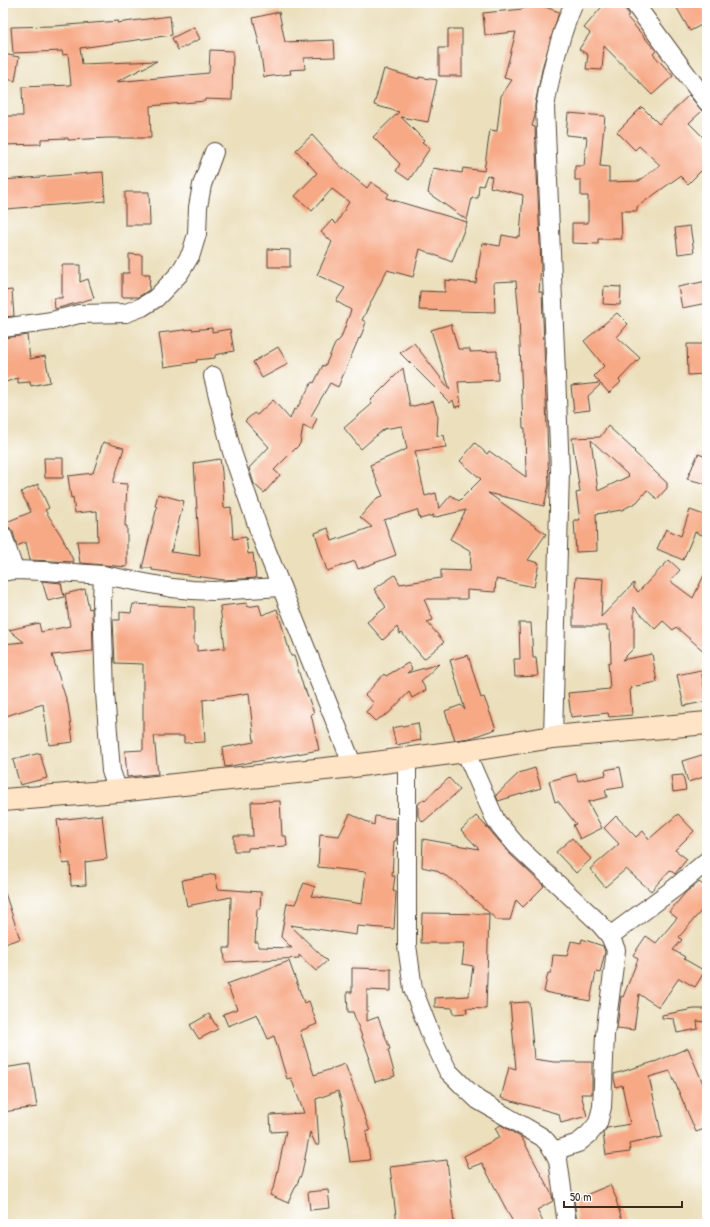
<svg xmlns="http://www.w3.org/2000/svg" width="710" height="1227" font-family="'Patrick Hand',sans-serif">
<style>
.building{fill:#f7a885;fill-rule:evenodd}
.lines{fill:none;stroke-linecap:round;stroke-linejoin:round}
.street-casing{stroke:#554536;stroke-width:20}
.secondary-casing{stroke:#554536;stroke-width:24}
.street{stroke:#fff;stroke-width:18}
.secondary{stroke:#ffe4c6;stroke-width:22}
</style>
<rect width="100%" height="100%" fill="#fff"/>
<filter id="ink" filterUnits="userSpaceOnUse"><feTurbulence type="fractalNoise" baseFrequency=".025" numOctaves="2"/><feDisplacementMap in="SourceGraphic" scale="8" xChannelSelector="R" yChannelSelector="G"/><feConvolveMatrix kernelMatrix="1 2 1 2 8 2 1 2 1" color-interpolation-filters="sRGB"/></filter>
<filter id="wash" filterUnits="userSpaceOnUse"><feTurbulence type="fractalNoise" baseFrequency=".012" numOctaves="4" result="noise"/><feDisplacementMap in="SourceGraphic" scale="16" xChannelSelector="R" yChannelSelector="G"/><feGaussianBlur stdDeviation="0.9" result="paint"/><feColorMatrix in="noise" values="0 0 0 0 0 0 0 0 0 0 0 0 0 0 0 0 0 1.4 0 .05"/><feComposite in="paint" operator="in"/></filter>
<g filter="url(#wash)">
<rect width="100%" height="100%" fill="#ebdfbc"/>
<g id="blocks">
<g class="building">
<polygon points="526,3 535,3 559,12 543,65 535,105 535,116 532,126 535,127 541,266 539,292 542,292 549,485 544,506 488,493 546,534 528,560 539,563 534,587 496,579 495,592 467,590 467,599 424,599 433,620 427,622 444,642 424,659 402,633 400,634 397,627 383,640 367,622 386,607 374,589 395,575 400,584 441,578 441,570 470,571 471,551 450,539 466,510 432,518 434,515 420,519 417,510 384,520 396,555 358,569 355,561 327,571 315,533 328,528 332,541 372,527 360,517 377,498 383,496 370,465 407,449 402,426 384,429 361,449 344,428 372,404 370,401 403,368 410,407 433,401 438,417 437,436 444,435 446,447 415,451 425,496 436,493 439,509 451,495 459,501 481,479 460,461 475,443 487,454 489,451 526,477 525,428 523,428 519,316 516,281 494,282 495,312 419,310 420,291 445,292 445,280 476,283 482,243 500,246 502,235 517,238 517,236 520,236 523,195 490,187 492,177 487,175 483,186 479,185 478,198 472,198 467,220 428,193 433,168 462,173 463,168 484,171 490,130 497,131 501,96 512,80 504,78 516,32 485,35 483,13 523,9"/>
<polygon points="605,3 624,3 625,9 629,14 627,17 656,51 653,54 673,76 652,95 604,46 602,70 586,69 588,55 579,49 590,33 584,28"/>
<polygon points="674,3 700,3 707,16 707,22 690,31"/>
<polygon points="279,12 285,42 334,40 335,57 304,58 305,69 290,70 291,74 264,77 260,47 253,18"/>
<polygon points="170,16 172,35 80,48 82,64 157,61 116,82 209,73 210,50 233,51 232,100 205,99 205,101 150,106 151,138 107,138 68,140 68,138 41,139 41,144 3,145 3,116 23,116 22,87 71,85 68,54 63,55 62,51 13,53 11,27 55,26 119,21 117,23"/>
<polygon points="194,27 200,39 178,50 172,38"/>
<polygon points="448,29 462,29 462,76 439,76 439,48 448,48"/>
<polygon points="3,54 19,57 15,81 3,78"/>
<polygon points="384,69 419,79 419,77 437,80 428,122 401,117 424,140 422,142 430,148 409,180 396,171 400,164 373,137 399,112 374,105"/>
<polygon points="689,95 702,111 689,123 707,141 707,165 688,184 680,176 637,207 637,211 621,211 622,239 598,239 598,244 572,243 572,223 588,223 588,196 581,196 581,180 575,180 575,166 584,166 587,137 566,135 568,113 605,116 600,166 609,167 609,182 639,181 660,165 639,146 635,150 617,132 642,107 659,124"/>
<polygon points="312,135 340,166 367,188 371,182 389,194 386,198 467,222 452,262 420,249 413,277 387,270 362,320 366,322 360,339 359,338 338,387 330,383 311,416 317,418 312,430 303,426 300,444 274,470 280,475 264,493 254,484 249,468 269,447 245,421 254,413 257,415 273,400 290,419 294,409 296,410 312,382 314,383 323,365 325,366 335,344 341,338 351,310 336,301 345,288 317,275 332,242 321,232 332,220 336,224 349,202 332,189 312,211 295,196 317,173 296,150"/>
<polygon points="103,172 105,201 6,209 3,180"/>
<polygon points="125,192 149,192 150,225 125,225"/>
<polygon points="690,226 694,252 678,254 675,228"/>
<polygon points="268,249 290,250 290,267 268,267"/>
<polygon points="129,254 142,255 142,274 150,274 149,290 138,297 122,297 122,273 129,273"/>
<polygon points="62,265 80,265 80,282 88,279 94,298 55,309 54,298 62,298"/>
<polygon points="707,281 707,303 682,308 678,287"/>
<polygon points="604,286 621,287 620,305 603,304"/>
<polygon points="12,290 14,316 3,317 3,291"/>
<polygon points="617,313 628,324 617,337 640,358 619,380 621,382 609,393 601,384 588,396 590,410 574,412 571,386 600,383 594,376 604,366 584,341"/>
<polygon points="451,324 458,349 470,349 470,352 497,351 498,380 458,382 461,406 455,407 453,400 450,403 400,353 414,343 450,390 431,330"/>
<polygon points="212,328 212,332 230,329 234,351 215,355 215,358 196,360 197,362 164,367 159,333 192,329 192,330"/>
<polygon points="27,335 30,359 45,356 50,382 31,386 30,382 18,383 18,378 3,383 3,338"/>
<polygon points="687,344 705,344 706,374 688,375"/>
<polygon points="278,347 288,364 262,378 253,362"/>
<path d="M608,426L635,451L634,452L667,483V488L657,499L647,490L637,502L622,510L596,514L597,551L576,552L574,520H580L576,493L580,492L572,438L600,437ZM591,440L629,476L598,491Z"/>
<polygon points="103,442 124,448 113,483 127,484 125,526 127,526 127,567 80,563 77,541 98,541 97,511 75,513 73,497 71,498 68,476 93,473"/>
<polygon points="698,454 707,457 707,484 687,479"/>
<polygon points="44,458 63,458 63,478 45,478"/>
<polygon points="220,459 222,472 224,508 231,507 233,539 246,537 248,554 253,553 256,578 224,580 152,570 152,568 142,568 157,507 155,506 158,494 184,501 171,552 200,556 194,463"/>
<polygon points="38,484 49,508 45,510 62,537 74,562 30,560 26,542 17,546 13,532 10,528 5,526 4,523 31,512 21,492"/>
<polygon points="690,510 707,516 707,537 695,532 683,560 657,549 666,529 681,536"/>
<polygon points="669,560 680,570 670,581 693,598 707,569 707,654 676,627 673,630 663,621 655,629 634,607 634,648 622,660 652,654 657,682 631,687 632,689 630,689 632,715 609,717 608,713 571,717 568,693 610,689 608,663 611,662 610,630 607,630 607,626 573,626 573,604 574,604 576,577 603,579 601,617 634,583 634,588 638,592"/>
<polygon points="42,581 61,583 64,597 48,601"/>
<polygon points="85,589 89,609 92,608 93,651 52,655 68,705 73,742 49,745 43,704 3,717 3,644 24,642 9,630 39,623 41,632 70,626 65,594"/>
<polygon points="247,603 247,607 259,605 262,615 277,609 291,656 294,656 304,689 305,689 314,713 311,714 319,750 225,767 222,748 254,742 249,693 203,700 205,742 184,743 184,736 154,736 158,774 127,777 125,751 143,750 143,664 115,663 113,620 120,620 120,612 131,613 133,604 194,607 194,644 197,645 197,651 225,648 220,606"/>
<polygon points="519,623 531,623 533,658 536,658 538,676 515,677 514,659 520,659"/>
<polygon points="468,655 481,698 484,697 496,729 470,738 455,740 445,711 461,705 465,710 450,660"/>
<polygon points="408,663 412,669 407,673 439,664 421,681 426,690 412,698 409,692 389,713 375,721 366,712 374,703 365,695 384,674 386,676"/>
<polygon points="701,670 707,701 684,706 677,675"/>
<polygon points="418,723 421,740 396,745 392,728"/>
<polygon points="40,753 47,778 20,785 13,760"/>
<polygon points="705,754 707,763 707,776 688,782 682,761"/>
<polygon points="620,767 624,787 605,790 607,797 588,802 602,828 580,839 573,825 576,824 558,801 555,802 549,781 576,774 578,781 606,775 605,770"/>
<polygon points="535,768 541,788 498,801 496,795 519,773"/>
<polygon points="683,775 686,790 673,792 671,776"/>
<polygon points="449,778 460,790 423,822 418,816 418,804 424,799 425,800"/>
<polygon points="280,801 282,836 286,836 287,846 248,848 248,851 234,851 234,836 253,836 251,802"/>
<polygon points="350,814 374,825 375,816 396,819 396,841 394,841 392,876 395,876 393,891 396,892 394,929 357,926 356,935 290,925 327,961 316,971 299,955 299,958 225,962 224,948 230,948 231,897 187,906 182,880 215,874 218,889 261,892 260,909 257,909 255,942 258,942 258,947 292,948 281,937 287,903 295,904 304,883 315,887 311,896 362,904 366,872 318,867 320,834 339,836"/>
<polygon points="678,814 694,831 675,850 687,859 675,874 670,870 651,891 626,869 605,887 590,869 619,844 604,828 616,816 636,837 643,831 649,839"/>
<polygon points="102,815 107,859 85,862 86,885 71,886 70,863 63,864 57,820"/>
<polygon points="476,816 488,828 510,854 544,886 523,907 516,900 510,920 497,920 453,880 435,870 422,867 423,839 479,849 461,830"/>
<polygon points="572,838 591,859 576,873 556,852"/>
<polygon points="699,882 707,888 707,916 701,911 679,937 682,940 673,950 685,957 684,959 705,971 695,987 679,978 659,1007 639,994 634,1030 617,1028 621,996 623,997 638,959 633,955 646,936 656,943 677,918 669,912 686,892"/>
<polygon points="5,893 20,939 3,944 3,894"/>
<polygon points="422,913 489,914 486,1009 466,1008 467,1013 453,1014 453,1008 435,1007 435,998 469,996 473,966 462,964 465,943 421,943"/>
<polygon points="582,939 603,946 605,952 600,973 596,972 590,1001 544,992 548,973 551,973 553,955 567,956 571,941 581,943"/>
<polygon points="289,961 304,1003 309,1001 317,1024 300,1031 314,1075 345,1064 370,1131 366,1131 370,1160 350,1162 342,1104 338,1091 316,1099 319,1145 316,1145 310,1132 302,1173 288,1203 270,1195 275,1184 286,1131 271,1132 270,1115 304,1113 291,1078 287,1079 274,1036 268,1039 257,1014 228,1026 223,1014 237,1009 227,984"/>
<polygon points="352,968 391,969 391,991 367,990 367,1021 378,1017 390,1049 388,1050 395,1076 375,1082 368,1059 370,1059 353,1012 348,1012 347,992 352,992"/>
<polygon points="529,1002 534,1059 554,1062 592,1062 592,1094 581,1094 587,1116 561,1123 559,1114 501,1098 509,1067 516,1069 510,1003"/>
<polygon points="694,1009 707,1009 707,1022 697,1021 698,1029 677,1033 674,1019 662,1018 662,1015"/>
<polygon points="209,1014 218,1029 199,1039 190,1025"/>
<polygon points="688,1048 707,1093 707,1128 696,1132 670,1071 649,1077 662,1137 629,1144 630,1152 606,1155 603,1133 607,1128 630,1124 622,1085 616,1087 614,1079 614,1074 657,1061"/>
<polygon points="30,1064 37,1107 3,1112 3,1068"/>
<polygon points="501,1125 522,1138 552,1195 553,1201 537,1210 544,1224 514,1224 482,1163 469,1168 464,1156 500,1137 495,1128"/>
<polygon points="447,1160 454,1224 397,1224 390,1167"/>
<polygon points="610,1185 617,1200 616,1200 623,1224 577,1224 574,1200"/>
<polygon points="328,1190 330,1208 310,1210 308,1192"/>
</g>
</g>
</g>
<g filter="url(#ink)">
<use href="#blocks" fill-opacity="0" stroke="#554536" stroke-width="1"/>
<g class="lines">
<defs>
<g id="street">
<polyline points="634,3 707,102"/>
<polyline points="3,328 52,321 79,314 126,313 142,307 156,298 179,274 191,254 197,234 198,207 202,185 214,152"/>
<polyline points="213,376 232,452 262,539 353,766"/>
<polyline points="3,536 14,570"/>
<polyline points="3,572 14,570 44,571 103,575 172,588 192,590 213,591 281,587"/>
<polyline points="103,575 102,601 105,693 111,771 118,791"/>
<path d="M553,737L560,471L545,107C551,71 559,37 574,3"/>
<polyline points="465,751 496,821 517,846 598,922 610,936 616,950 605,1035 602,1107 598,1123 589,1134 578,1143 554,1151"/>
<path d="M407,760V945L413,989L432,1038L448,1071L463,1086L478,1100L542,1137C550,1144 554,1151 558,1160L567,1224"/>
<polyline points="610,936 676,887 707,861"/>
</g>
<polyline id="secondary" points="3,800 118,791 353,766 465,751 553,737 707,723"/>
</defs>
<use href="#street" class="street-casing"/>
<use href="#secondary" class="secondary-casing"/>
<use href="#street" class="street"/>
<use href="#secondary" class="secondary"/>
</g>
</g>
<rect width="710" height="1227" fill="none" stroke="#fff" stroke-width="16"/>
<path d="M564 1201v6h118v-6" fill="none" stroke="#3b2a1e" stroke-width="2"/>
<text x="570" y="1201" font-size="12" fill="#3b2a1e" stroke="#ffffff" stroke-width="3" paint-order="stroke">50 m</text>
</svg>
